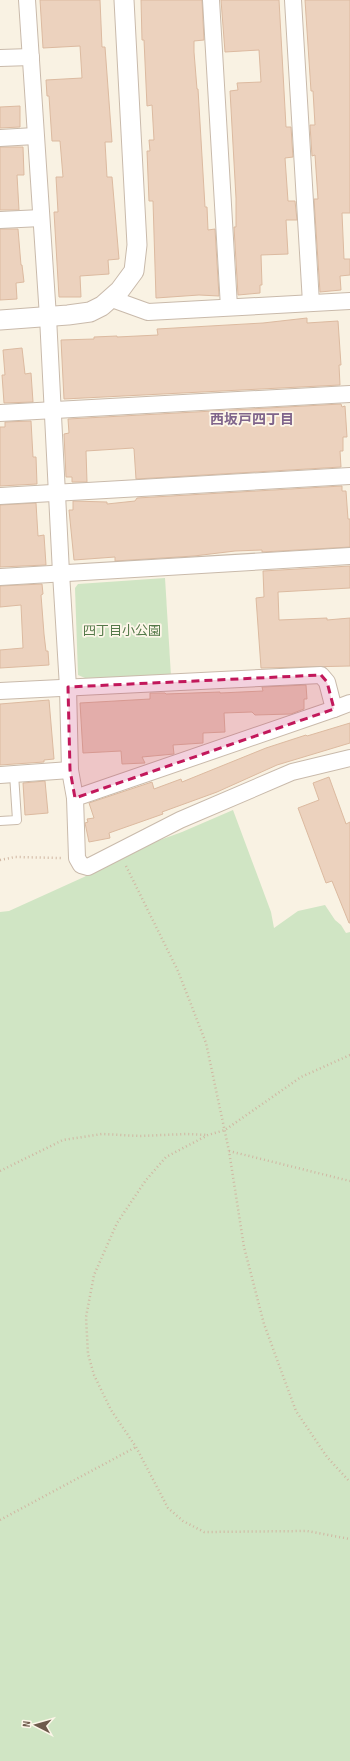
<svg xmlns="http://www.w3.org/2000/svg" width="350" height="1761" font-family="'Sofia Sans Condensed','Noto Sans JP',sans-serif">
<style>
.green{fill:#d0e5c4}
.building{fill:#ecd2be;stroke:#dcbaa0}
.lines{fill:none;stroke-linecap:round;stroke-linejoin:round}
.service-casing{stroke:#c9baab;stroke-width:10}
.minor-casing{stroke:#c9baab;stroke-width:18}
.tertiary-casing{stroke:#c9baab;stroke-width:21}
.path{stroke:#d0b6a2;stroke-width:2.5;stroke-dasharray:1 3;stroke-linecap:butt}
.service{stroke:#fff;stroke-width:8}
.minor{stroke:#fff;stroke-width:16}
.tertiary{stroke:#fff;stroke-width:19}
.marked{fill:#c2185b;fill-opacity:0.2;stroke:#c2185b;stroke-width:3;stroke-dasharray:8 5;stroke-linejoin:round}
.labels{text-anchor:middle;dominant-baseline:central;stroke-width:3.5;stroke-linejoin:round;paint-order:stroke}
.park-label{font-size:13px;fill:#547949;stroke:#fdf6e9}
.neighbourhood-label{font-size:14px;font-weight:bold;fill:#7f648b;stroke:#fdf6e9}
</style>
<rect width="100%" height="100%" fill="#f9f2e3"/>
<g class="green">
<polygon points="165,578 171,676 85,678 78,675 75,588 78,584"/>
<polygon points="233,810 271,912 274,928 298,911 325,905 335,920 341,925 346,933 350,932 350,1761 0,1761 0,912 9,911 84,877 135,849 182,832"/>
</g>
<g class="building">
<polygon points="40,0 100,0 102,47 105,47 112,142 105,142 107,177 112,177 119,259 108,260 109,274 80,276 81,297 59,297 54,212 58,212 56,177 63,177 60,141 52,141 49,96 47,96 46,80 82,78 80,46 43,48"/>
<polygon points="141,0 202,0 204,40 194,41 194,52 197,89 198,89 205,207 207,207 208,230 215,229 219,296 199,295 156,298 153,201 149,201 147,151 150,151 149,140 154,140 152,105 147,106 144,40 142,40"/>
<polygon points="221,0 279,0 286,127 291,127 293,157 285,158 288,201 295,201 297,220 286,220 288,254 261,255 262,285 260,285 260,293 238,295 234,227 236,227 236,198 230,91 238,90 237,83 261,82 259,50 225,52"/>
<polygon points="305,0 350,0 350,213 342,213 344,259 350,259 350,275 340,276 341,290 320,292 314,199 318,199 315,155 312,156 310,125 315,125 313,91 311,91"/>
<polygon points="20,106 20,127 0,128 0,107"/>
<polygon points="0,147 23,147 24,175 17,175 19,210 0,210"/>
<polygon points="0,229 18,229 21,265 22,265 24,282 16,283 17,299 0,300"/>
<polygon points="307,318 307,323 338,321 341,365 339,365 340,385 64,399 61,340 94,339 94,337 117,336 117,337 158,335 157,329 263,323"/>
<polygon points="22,348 25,374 31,373 33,402 4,403 2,375 5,375 3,350"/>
<polygon points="341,404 342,407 345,406 347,437 343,437 343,451 340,451 341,467 136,479 134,449 133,448 86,451 87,482 72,482 72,477 66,477 64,434 69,433 68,419"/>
<polygon points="31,421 33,457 36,457 37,484 0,486 0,427 5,427 5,422"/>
<polygon points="342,486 342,491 346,491 348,519 350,519 350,547 262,552 262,550 235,551 194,556 115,561 115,557 74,560 69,510 73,510 73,501 107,502 107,504 135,501 137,498"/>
<polygon points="36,503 38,536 44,535 46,565 0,567 0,505"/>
<polygon points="350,566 350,588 278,592 279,620 327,618 327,620 350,618 350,666 261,668 256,598 264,597 263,571"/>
<polygon points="42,584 43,594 41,595 44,634 46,651 48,651 49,665 0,668 0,650 23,648 21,605 0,607 0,586"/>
<polygon points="306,685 307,699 304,699 304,709 291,714 255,715 252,712 224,713 225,732 203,733 203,743 173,745 174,754 142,757 145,763 122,764 121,751 83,753 80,703 150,699 150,693 165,693 166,694 220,692 220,693 263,691 262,687"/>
<polygon points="49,700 54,759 44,760 44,762 0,765 0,704"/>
<polygon points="350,723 350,743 277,765 217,792 162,812 163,814 109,833 110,838 89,842 85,823 88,822 87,819 94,818 89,803 152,782 154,789 181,779 182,782 266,748 306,735 307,736"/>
<polygon points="329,777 346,824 350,822 350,923 349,923 332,881 326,883 298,808 319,800 313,783"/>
<polygon points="45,781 48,813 25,815 23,783"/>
</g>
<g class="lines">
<defs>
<polyline id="service" points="0,821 17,820 14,774"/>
<g id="minor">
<polyline points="27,0 48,317 61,573 68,687 70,770 75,798"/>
<polyline points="211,0 229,307"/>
<polyline points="293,0 311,303"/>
<polyline points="0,58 31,57"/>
<polyline points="0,138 35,136"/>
<polyline points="0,220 41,218"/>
<polyline points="112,299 148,312 350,301"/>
<polyline points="0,413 350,394"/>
<polyline points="0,496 350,476"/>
<polyline points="0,577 350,556"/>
<polyline points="0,691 321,675 327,682 334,709 350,703"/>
<polyline points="334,709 75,798 77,858 81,865 88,867 180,820 292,772 350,758"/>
<polyline points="0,775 70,770"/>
</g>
<polyline id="tertiary" points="0,320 68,315 90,312 102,306 120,290 134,271 137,245 124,0"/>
</defs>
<use href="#service" class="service-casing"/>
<use href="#minor" class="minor-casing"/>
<use href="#tertiary" class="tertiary-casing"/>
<g class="path">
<polyline points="0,860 15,857 61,858"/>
<polyline points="126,866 178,971 206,1043 229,1151 244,1247 264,1324 296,1411 327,1457 350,1482"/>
<polyline points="350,1055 301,1077 225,1130 208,1135 166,1157 146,1180 117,1223 94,1275 86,1317 88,1354 94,1375 111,1410 136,1447 168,1508 183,1521 204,1532 307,1531 350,1539"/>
<polyline points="229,1151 350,1181"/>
<polyline points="0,1171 63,1140 102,1134 140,1136 186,1134 208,1135"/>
<polyline points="0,1520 136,1447"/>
</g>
<use href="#service" class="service"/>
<use href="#minor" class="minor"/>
<use href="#tertiary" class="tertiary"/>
</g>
<path class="marked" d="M321,675L327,682L334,709L75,798L70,770L68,687Z"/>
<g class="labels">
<g class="park-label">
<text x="122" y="631">四丁目小公園</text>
</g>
<g class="neighbourhood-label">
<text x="252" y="419">西坂戸四丁目</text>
</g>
</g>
<g transform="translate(36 1725) rotate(276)" stroke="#fdf6e9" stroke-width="3" paint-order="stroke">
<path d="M0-3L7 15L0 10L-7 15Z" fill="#6e5a4c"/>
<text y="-6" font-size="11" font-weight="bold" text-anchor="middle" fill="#6e5a4c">N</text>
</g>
</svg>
